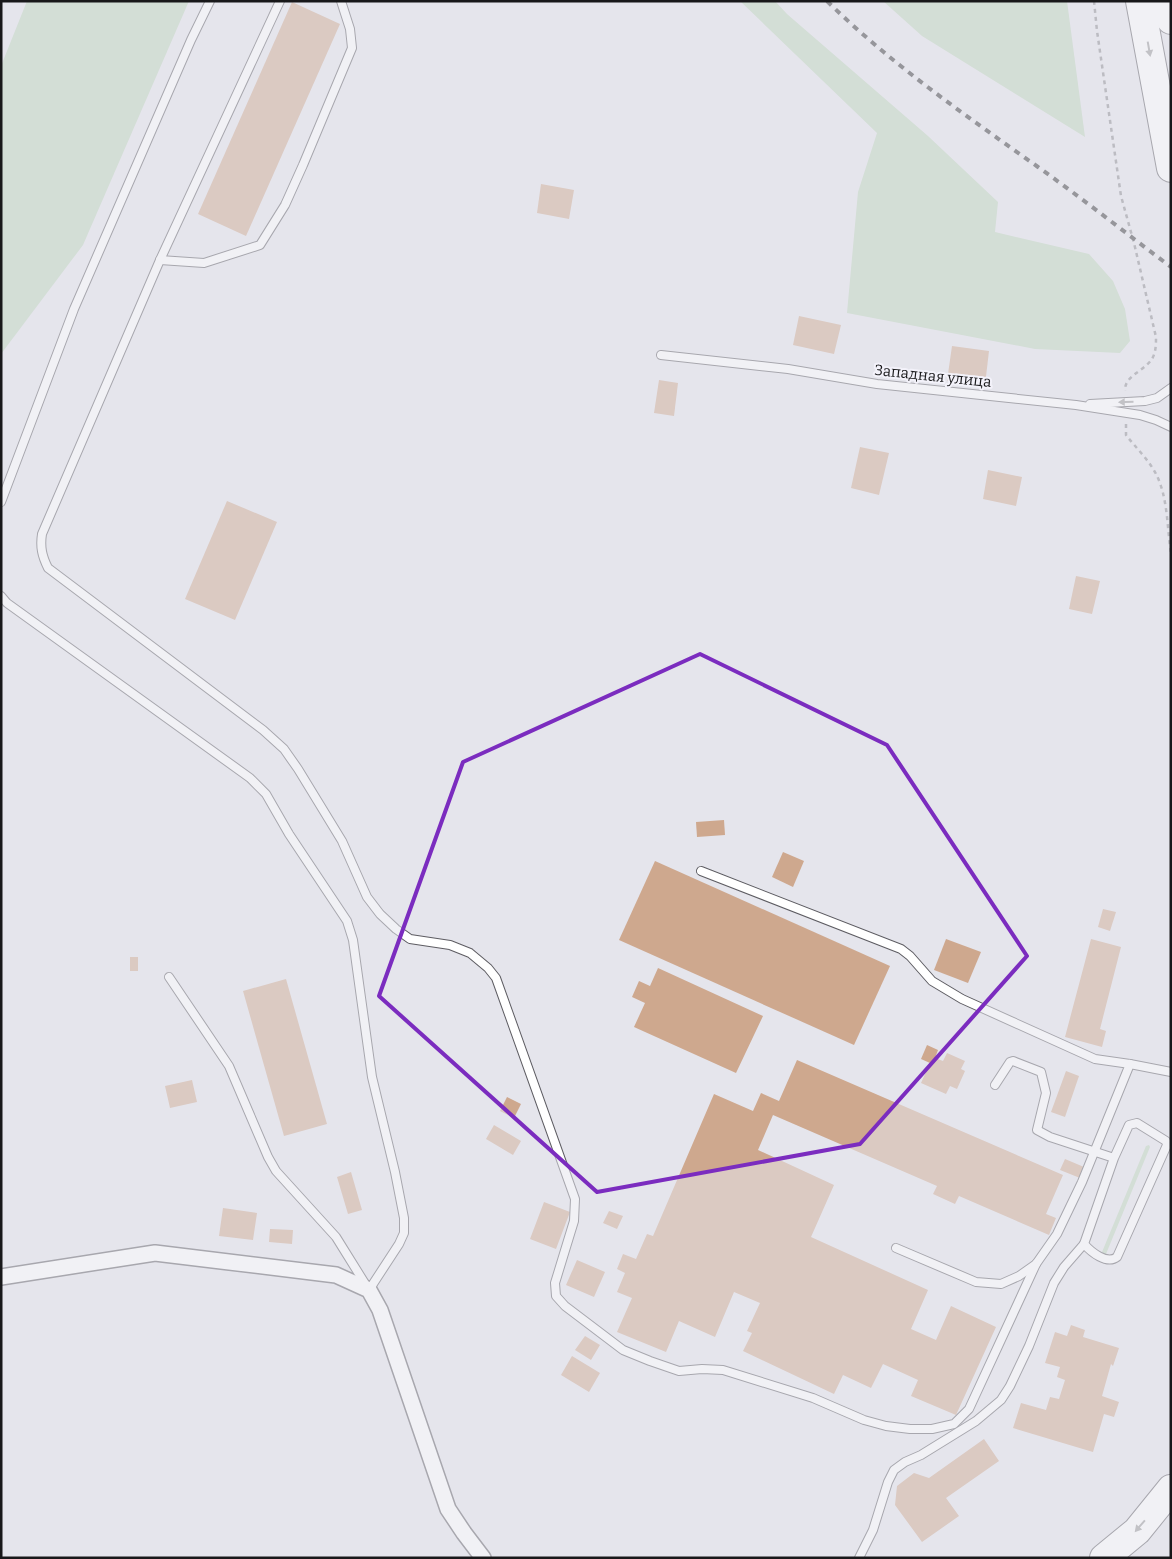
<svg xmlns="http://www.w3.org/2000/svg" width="1172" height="1559" font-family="Bitter,serif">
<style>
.green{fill:#bdd4ba}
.building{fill:#cea88e}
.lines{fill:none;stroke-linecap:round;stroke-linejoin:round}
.lane-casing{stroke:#5d5c62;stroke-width:10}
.street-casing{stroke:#5d5c62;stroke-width:18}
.highway-casing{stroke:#5d5c62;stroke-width:30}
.path{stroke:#89898e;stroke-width:2.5;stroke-dasharray:4 4;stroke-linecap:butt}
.lane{stroke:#fff;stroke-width:8}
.street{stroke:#fff;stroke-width:15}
.highway{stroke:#fff;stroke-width:28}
.rail{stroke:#353538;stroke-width:4;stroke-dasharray:6 6;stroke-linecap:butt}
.oneway{fill:#979798}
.marked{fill:none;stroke:#7b2cbf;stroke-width:4;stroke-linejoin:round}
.labels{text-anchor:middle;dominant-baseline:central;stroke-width:4;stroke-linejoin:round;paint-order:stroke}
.street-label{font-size:15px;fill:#18181a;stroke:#f3f2fa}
</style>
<rect width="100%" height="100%" fill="#e5e5ec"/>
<g class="green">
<polygon points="27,1 189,1 83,245 1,354 1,66"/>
<polygon points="740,1 775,1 787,14 928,136 998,202 995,232 1089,254 1113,281 1125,309 1130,341 1120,353 1035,349 847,313 858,192 877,133"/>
<polygon points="883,1 1067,1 1085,137 922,36"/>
<polygon points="1149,1145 1150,1147 1106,1254 1104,1255 1102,1252 1146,1146"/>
</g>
<g class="building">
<polygon points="292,2 340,24 246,236 198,214"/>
<polygon points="541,184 574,190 569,219 537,213"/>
<polygon points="799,316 841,325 834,354 793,345"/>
<polygon points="952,346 989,351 985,385 947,381"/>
<polygon points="659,380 678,383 674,416 654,413"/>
<polygon points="860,447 889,453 879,495 851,488"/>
<polygon points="988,470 1022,477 1016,506 983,499"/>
<polygon points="227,501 277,522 235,620 185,599"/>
<polygon points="1076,576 1100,581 1092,614 1069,609"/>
<polygon points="724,820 725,835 697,837 696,822"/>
<polygon points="783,852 804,861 793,887 772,877"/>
<polygon points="655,861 890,966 854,1045 619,940"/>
<polygon points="1103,909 1116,912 1110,931 1098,927"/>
<polygon points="946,939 981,952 968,983 934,970"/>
<polygon points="1091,939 1121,947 1100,1029 1106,1031 1102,1047 1065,1037"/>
<rect x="130" y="957" width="8" height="14"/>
<polygon points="658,968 763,1016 736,1073 634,1027 645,1003 632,997 639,981 650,986"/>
<polygon points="286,979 327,1124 284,1136 243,991"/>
<polygon points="927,1045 938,1050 935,1058 943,1061 947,1053 965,1061 961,1069 965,1071 957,1089 950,1086 946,1094 921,1083 930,1063 921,1059"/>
<polygon points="797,1060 1063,1175 1046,1214 1056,1218 1049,1235 959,1196 955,1204 933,1194 937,1186 773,1115 758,1150 834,1185 811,1237 928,1290 911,1329 936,1340 951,1306 996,1327 956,1415 911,1396 918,1380 883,1364 871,1388 843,1375 834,1394 743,1351 752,1333 747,1331 760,1303 734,1292 715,1337 679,1321 666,1352 617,1332 632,1298 617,1292 625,1273 617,1269 623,1254 636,1259 647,1234 653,1236 714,1094 753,1111 761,1093 779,1101"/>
<polygon points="1066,1071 1079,1076 1065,1117 1051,1112"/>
<polygon points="192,1080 197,1102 170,1108 165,1086"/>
<polygon points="507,1097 521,1104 514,1118 500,1111"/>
<polygon points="494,1125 521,1141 513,1155 486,1139"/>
<polygon points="1065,1159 1084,1167 1080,1178 1060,1170"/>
<polygon points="351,1172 362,1210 348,1214 337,1177"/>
<polygon points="544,1202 570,1212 556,1249 530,1239"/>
<polygon points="223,1208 257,1213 253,1240 219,1236"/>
<polygon points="609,1211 623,1216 617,1229 603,1223"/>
<polygon points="270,1229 293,1230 292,1244 269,1242"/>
<polygon points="577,1260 605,1272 594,1297 566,1285"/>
<polygon points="1071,1325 1085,1330 1083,1337 1119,1348 1113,1366 1111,1364 1102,1396 1119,1402 1114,1417 1104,1414 1093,1452 1013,1428 1021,1403 1046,1410 1050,1397 1059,1399 1065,1380 1057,1377 1060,1367 1045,1363 1055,1332 1067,1336"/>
<polygon points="585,1336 600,1345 591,1360 575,1350"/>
<polygon points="572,1356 600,1373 589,1392 561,1375"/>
<polygon points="984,1439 999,1461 946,1498 959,1516 922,1542 895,1505 897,1486 914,1473 929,1478"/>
</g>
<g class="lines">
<defs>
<g id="lane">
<path d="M280,1L160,260L42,534C40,547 42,556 48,568L263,730L284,749L298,769L342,841L367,897L380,914L396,929L410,939L450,945L470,953L488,968L496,978L575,1199L574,1221L555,1283L556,1296L565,1306L623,1350L650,1361L679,1371L702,1369L723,1370L813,1398L864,1420L886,1426L910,1429H932L954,1424L969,1409L1036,1264"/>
<polyline points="160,260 204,263 260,245 285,205 303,165 352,48 350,29 341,1"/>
<polyline points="661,355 788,369 877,384 1076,405 1140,415 1156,420 1171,427"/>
<polyline points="1090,404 1145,401 1157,398 1171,388"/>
<polyline points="1,502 74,309 191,40 210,1"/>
<polyline points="1,596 7,603 250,778 266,794 289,834 347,921 353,940 372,1077 395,1172 404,1218 404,1233 399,1244 369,1290 336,1237 276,1171 268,1157 229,1066 169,977"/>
<polyline points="701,871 901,949 910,956 932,981 962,999 1095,1059 1130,1064 1171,1072"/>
<path d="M995,1085L1010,1062L1013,1061L1041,1072L1046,1093L1037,1130L1050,1137L1114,1158L1129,1125L1137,1123L1166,1141L1167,1145L1117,1257C1107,1265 1091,1252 1084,1244L1114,1158"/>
<polyline points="896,1248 976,1282 1001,1284 1019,1276 1036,1264 1057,1234 1082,1182 1130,1064"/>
<polyline points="859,1558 873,1530 888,1482 894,1470 905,1462 921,1455 976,1421 1001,1400 1010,1386 1029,1346 1054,1283 1064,1267 1084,1244"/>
</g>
<polyline id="street" points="1,1277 155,1253 336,1275 369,1290 380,1310 448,1509 464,1533 483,1558"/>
<g id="highway">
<polyline points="1140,1 1171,168"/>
<polyline points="1167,1 1171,20"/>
<polyline points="1104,1558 1137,1531 1171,1489"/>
</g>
</defs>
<use href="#lane" class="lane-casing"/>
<use href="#street" class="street-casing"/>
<use href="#highway" class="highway-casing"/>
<g class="path">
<path d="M1094,1L1097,31L1121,196L1134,243L1156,337C1156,343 1156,351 1153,357C1146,371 1124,375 1125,391"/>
<path d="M1126,424V435C1136,448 1150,461 1157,476C1168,499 1167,528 1171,553"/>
</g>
<use href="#lane" class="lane"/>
<use href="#street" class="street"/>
<use href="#highway" class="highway"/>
<path class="rail" d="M827,1C891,64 965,115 1038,167C1083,199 1127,234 1171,267"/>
</g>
<defs><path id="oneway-solid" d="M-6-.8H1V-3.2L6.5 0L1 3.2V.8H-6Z" transform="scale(1.25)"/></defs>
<g class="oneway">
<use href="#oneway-solid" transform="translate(1149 49) rotate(80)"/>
<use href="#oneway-solid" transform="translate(1126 402) rotate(179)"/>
<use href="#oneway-solid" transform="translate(1140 1526) rotate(131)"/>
</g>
<path d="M0 0H1172V1559H0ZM700,654L887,745L1027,956L860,1144L597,1192L379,996L463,762Z" fill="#e5e5ec" fill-opacity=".55" fill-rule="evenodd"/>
<path class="marked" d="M700,654L887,745L1027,956L860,1144L597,1192L379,996L463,762Z"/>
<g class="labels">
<g class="street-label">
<text transform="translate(933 376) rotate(6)">Западная улица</text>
</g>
</g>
<rect width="1172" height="1559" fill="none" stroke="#18181a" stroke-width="5"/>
</svg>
